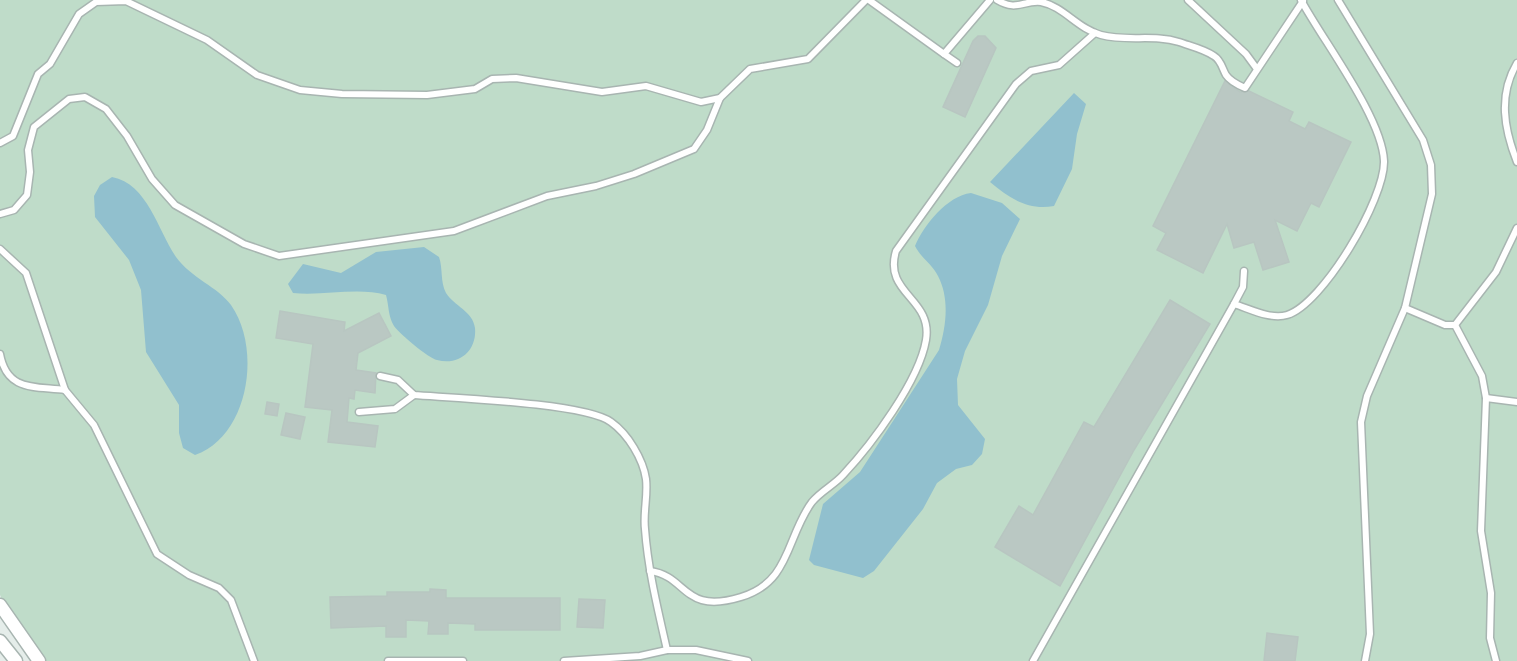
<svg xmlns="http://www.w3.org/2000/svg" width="1517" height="661" font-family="Montserrat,sans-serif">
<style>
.green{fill:#bfdcc9}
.water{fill:#91c0ce}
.building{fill:#bac8c3;stroke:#b8c6c1;stroke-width:1.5}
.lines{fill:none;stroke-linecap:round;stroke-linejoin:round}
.lane-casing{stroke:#a8b5b1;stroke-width:9}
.street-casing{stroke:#a8b5b1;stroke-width:15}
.lane{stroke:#fff;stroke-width:6}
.street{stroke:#fff;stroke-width:12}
</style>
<rect width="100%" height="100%" fill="#e5edea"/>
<polygon class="green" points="0,0 1517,0 1517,661 44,661 9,614 0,595"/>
<g class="water">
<path d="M1074,93L1086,104L1077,134L1072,169L1054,206C1028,211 1009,198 990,182Z"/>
<path d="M112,177C148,184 158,231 176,257C191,278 218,287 231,305C262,349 249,436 195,455L183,448L179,433V405L146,352L141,290L129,260L95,217L94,196L100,185Z"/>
<path d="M971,193L1002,203L1020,219L1002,256L988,305L965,351L957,379L958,405L985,439L982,454L972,465L956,469L937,483L923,509L874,571L863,578L814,565L809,560L823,504L860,472L939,350C946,327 950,299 938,276C932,264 921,258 915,246C924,225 947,196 971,193Z"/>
<path d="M424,247L439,257C443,268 440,282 446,293C454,306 473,311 475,328C477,350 460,366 437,360C428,358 400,334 394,326C388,316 389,306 386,295C358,287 324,296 293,293L288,284L303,264L341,273L376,252Z"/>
</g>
<g class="building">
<polygon points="978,36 985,36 996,48 965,117 943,107 973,41"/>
<polygon points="1225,81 1240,92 1249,91 1293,112 1289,121 1305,129 1309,122 1351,142 1319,207 1311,203 1297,231 1275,220 1289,262 1263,270 1254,242 1234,248 1227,224 1203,273 1157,250 1166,233 1153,226"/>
<polygon points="1170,300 1210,324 1134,450 1060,586 995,547 1019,506 1033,515 1084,422 1094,427"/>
<polygon points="280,311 345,322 344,331 379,313 391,336 358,353 356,370 376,373 375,393 355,390 354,399 349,398 347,422 378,426 375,447 328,442 332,410 305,407 313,344 276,338"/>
<polygon points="267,402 279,404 277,416 265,414"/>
<polygon points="286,413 305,417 300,439 281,435"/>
<polygon points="430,589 446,590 446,598 560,598 560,630 475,630 475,624 448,623 448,634 428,634 429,621 406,620 406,637 386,637 386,626 331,628 330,597 387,596 387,592 430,592"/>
<polygon points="579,599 605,600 603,628 577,627"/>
<polygon points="1267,633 1298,637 1295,661 1264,661"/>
</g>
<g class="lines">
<defs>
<g id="lane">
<polyline points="869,0 944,54 990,0"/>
<path d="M997,0C1017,12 1023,0 1041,2C1063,6 1078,29 1101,35C1127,42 1154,34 1179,42C1190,46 1204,49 1214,56C1221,60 1222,68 1226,75C1230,81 1238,85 1245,88L1303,1"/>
<polyline points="1188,0 1246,54 1257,69"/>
<polyline points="1338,0 1423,140 1431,165 1432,194 1405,308 1367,396 1361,422 1370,634 1365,661"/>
<polyline points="944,54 957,63"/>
<path d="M1517,63C1498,95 1504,129 1517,162"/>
<polyline points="0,143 13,136 38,74 50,64 79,14 96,2 126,1 207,40 257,75 300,90 342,94 427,95 475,89 492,79 516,78 602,92 646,86 701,102 720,98 750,69 808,59 866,0"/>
<polyline points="0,214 14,210 27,195 30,172 28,150 34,127 69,99 85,97 106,109 127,136 152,179 175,205 244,244 279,256 454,231 547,196 596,186 634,174 694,149 707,130 720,98"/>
<polyline points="0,249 26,273 65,390 94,425 157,554 189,575 219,588 231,600 254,661"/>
<path d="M1234,304C1250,309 1271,320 1287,315C1323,304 1385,199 1384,161C1382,117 1323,41 1301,0"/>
<polyline points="1405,308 1445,325 1455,325 1496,272 1517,228"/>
<polyline points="1455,325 1482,376 1486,398 1481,531 1491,593 1490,638 1496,661"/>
<path d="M0,354C7,392 35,386 65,390"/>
<path d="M380,376L398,380L414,395C452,398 585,403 611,422C628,434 643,459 646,479C648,496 643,513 645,529C648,570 658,610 667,650"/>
<polyline points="1486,398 1517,402"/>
<polyline points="359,412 395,409 414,395"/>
<path d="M650,571C688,576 682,615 741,597C791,582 786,537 812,502C821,491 834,485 843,475C872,444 919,381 926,340C933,298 883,294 896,251L1016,84L1031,71L1059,65L1095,33"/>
<polyline points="388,661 463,661"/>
<polyline points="564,661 640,656 667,650 696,650 748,661"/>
<polyline points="1033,661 1234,304 1243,287 1244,271"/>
</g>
<g id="street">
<polyline points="0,605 39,661"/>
<polyline points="0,641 16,661"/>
</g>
</defs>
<use href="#lane" class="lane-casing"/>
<use href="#street" class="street-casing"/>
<use href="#lane" class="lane"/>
<use href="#street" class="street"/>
</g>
</svg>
